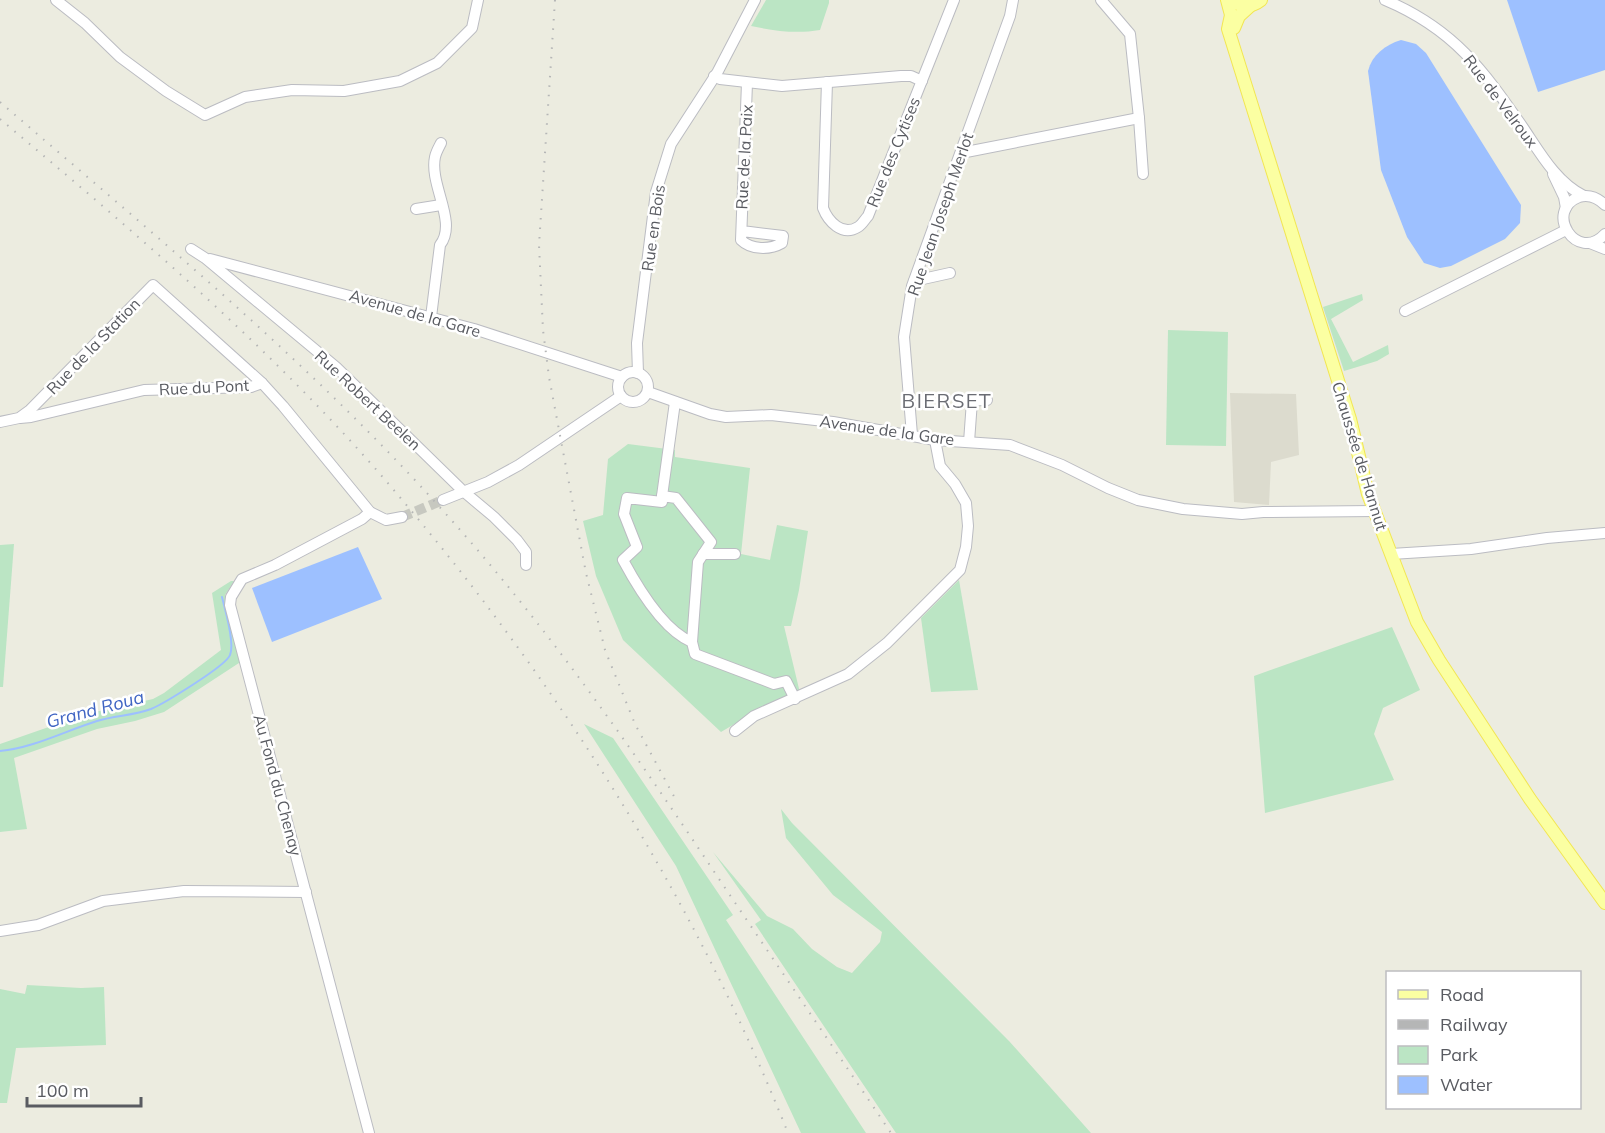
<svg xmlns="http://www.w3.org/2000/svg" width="1605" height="1133" font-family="Mulish,sans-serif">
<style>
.education{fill:#dcdbce}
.green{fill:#bbe5c4}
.water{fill:#9dc0ff}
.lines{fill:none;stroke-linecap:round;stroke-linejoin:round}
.stream{stroke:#9dc0ff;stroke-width:2}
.minor-tunnel{stroke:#c7c8c0;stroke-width:10;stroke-dasharray:10 5;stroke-linecap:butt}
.minor-casing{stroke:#bbbcc2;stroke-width:12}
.major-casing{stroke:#f2e653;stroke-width:14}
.minor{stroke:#fff;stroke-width:10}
.major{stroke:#fbffa2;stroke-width:12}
.rail{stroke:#b5b6b6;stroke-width:2;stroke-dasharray:1.5 8;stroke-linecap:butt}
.labels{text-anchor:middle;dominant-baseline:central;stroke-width:5;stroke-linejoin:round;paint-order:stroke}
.street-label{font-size:16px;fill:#595b61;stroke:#fff}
.water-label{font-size:18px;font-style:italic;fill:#3f64c3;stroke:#fff}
.quarter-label{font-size:20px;letter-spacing:1.5px;fill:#6a6c73;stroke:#fff}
</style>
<rect width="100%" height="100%" fill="#ecece0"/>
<polygon class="education" points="1230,393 1296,394 1299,455 1271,462 1269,505 1234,502"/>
<g class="green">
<path d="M766,0H829V3L820,30C796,34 775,31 751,26Z"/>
<polygon points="1362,294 1363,300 1331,319 1353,362 1388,345 1389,354 1377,361 1344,371 1323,307"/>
<polygon points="1168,330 1228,332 1226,446 1166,445"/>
<polygon points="628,444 675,450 675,457 750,468 741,554 770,560 777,525 808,531 799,590 791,626 784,626 800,693 758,710 721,732 623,640 596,576 583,521 603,515 608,459"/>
<polygon points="14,544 3,687 0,687 0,545"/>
<polygon points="959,580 978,690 931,692 921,618"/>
<polygon points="231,581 234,581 225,595 242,661 164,712 135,721 97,729 14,758 27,829 0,832 0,744 86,714 153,699 164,693 221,650 212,593"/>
<polygon points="1392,627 1420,690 1383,708 1374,734 1394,780 1265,813 1254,676"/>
<polygon points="584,724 613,738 733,915 726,920 866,1133 801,1133 676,866"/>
<polygon points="781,809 792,823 1009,1041 1091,1133 896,1133 755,924 761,920 713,852 767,916 793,929 812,949 837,967 852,973 880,942 882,932 833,895 786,838"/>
<polygon points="27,985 81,988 104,987 106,1045 16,1048 7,1103 0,1103 0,989 25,994"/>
</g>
<g class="water">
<polygon points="1507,0 1605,0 1605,70 1538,92"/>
<path d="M1401,40L1416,44L1426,53L1521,205L1520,223L1505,239L1451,266L1440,268L1424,263L1407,237L1381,170L1368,71C1372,55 1385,45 1401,40Z"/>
<polygon points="358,547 382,599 272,642 252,588"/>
</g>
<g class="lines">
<path class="stream" d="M0,751C33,748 65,731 97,721C115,715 133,716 151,709C163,704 226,666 230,655C235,643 225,610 222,597"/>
<polyline class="minor-tunnel" points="402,517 443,500"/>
<defs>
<g id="minor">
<polyline points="56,0 85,23 120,57 166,91 205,115 245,97 292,90 344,91 400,81 437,63 472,28 478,0"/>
<polyline points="1101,0 1130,34 1139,118 1143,174"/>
<path d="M1385,0C1454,29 1483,70 1524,129C1540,153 1557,183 1584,196"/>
<polyline points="714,76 720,79 782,86 901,76 911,76 922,81"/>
<path d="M827,82L823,208C828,221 842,237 858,227C862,225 865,219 868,216L954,0"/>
<polyline points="961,153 1139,118"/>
<polyline points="1553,174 1564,197 1566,208"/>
<path d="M1605,205C1598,198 1589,194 1579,197C1543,211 1577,264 1605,234"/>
<polyline points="416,209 441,205"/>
<path d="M742,231L783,236L782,243C770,250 751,250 741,240L747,83"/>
<polyline points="1590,243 1605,249"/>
<polyline points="191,249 205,258 336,367 463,491 494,517 517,540 526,552 526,565"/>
<polyline points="210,259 474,329 622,377"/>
<polyline points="914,281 950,273"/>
<polyline points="1405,311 1566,230"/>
<path d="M431,317L440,245C458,222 429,185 435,157C436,152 439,147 441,143"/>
<circle cx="633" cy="387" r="15"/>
<polyline points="638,373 637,343 656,192 671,144 717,73 755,0"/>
<polyline points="648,392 710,414 726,417 771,415 833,422 935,440 1010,445 1062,465 1108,488 1138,500 1183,509 1242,514 1263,512 1375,511"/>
<polyline points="960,401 987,400"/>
<polyline points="20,418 31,417 144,390 251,387 262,383"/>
<polyline points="0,422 19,418 30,410 153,285 262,383 283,406 370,512 386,520 402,517"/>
<polyline points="912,435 904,337 912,286 1010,16 1013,0"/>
<polyline points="969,442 972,401"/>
<polyline points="662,496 675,402"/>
<polyline points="443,500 488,482 519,465 621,396"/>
<polyline points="703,554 735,554"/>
<polyline points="1391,554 1471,549 1547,538 1605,533"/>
<path d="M692,642L698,562L711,542L676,498L662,496V502L627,498L624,514L637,547L623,560C637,586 664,631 692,642L695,654L774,684L786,681L795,699"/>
<polyline points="735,731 754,716 848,674 887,643 960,570 966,547 968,526 966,503 955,484 940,466 935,440"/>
<polyline points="0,931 38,925 103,901 184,891 306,892"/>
<polyline points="369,1133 230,605 231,597 242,579 275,565 362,519 370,512"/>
</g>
<g id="major">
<polyline points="1227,0 1231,15 1228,29 1350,419 1368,494 1417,622 1439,660 1530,799 1605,903"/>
<path d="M1230,0C1241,7 1251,8 1261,0"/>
<polyline points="1234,28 1239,16 1250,6"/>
</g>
</defs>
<use href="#minor" class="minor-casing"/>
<use href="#major" class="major-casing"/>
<use href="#minor" class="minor"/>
<use href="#major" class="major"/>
<g class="rail">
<polyline points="555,0 539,245 543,330 549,377 586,573 605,650 635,724 677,802"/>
<path d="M0,102C153,234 310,362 445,513C547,626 633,750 717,876C775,962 833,1047 891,1133"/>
<path d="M0,119C139,236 281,356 398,495C560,686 695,900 788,1133"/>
</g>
</g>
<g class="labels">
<g class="street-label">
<text transform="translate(1501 101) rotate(53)">Rue de Velroux</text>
<text transform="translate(893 152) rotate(-68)">Rue des Cytises</text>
<text transform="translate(744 157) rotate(-87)">Rue de la Paix</text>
<text transform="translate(940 214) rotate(-71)">Rue Jean Joseph Merlot</text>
<text transform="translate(653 228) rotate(-82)">Rue en Bois</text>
<text transform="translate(415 313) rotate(16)">Avenue de la Gare</text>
<text transform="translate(93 346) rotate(-46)">Rue de la Station</text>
<text transform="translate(204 387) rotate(-3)">Rue du Pont</text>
<text transform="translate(368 400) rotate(43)">Rue Robert Beelen</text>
<text transform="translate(887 430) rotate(8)">Avenue de la Gare</text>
<text transform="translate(1360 456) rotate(73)">Chaussée de Hannut</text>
<text transform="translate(278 785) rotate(75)">Au Fond du Chenay</text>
</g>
<g class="water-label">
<text transform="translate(95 709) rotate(-15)">Grand Roua</text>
</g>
<g class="quarter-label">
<text x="947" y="400">BIERSET</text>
</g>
</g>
<rect x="1386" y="971" width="195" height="138" fill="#ffffff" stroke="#bdbdc0" stroke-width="1.5"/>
<rect x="1398" y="990" width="30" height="9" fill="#fbffa2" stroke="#bdbdc0" stroke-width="1.5"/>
<text x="1440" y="1001" font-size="18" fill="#595b61">Road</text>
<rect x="1398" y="1020" width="30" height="9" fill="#b5b6b6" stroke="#bdbdc0" stroke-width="1.5"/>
<text x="1440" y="1031" font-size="18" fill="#595b61">Railway</text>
<rect x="1398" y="1046" width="30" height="18" fill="#bbe5c4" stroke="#bdbdc0" stroke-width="1.5"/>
<text x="1440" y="1061" font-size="18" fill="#595b61">Park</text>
<rect x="1398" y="1076" width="30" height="18" fill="#9dc0ff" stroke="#bdbdc0" stroke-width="1.5"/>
<text x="1440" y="1091" font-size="18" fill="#595b61">Water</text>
<path d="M27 1097v9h114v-9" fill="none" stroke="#595b61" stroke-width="3"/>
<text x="36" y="1097" font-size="18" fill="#595b61" stroke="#ffffff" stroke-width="4.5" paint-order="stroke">100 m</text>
</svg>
